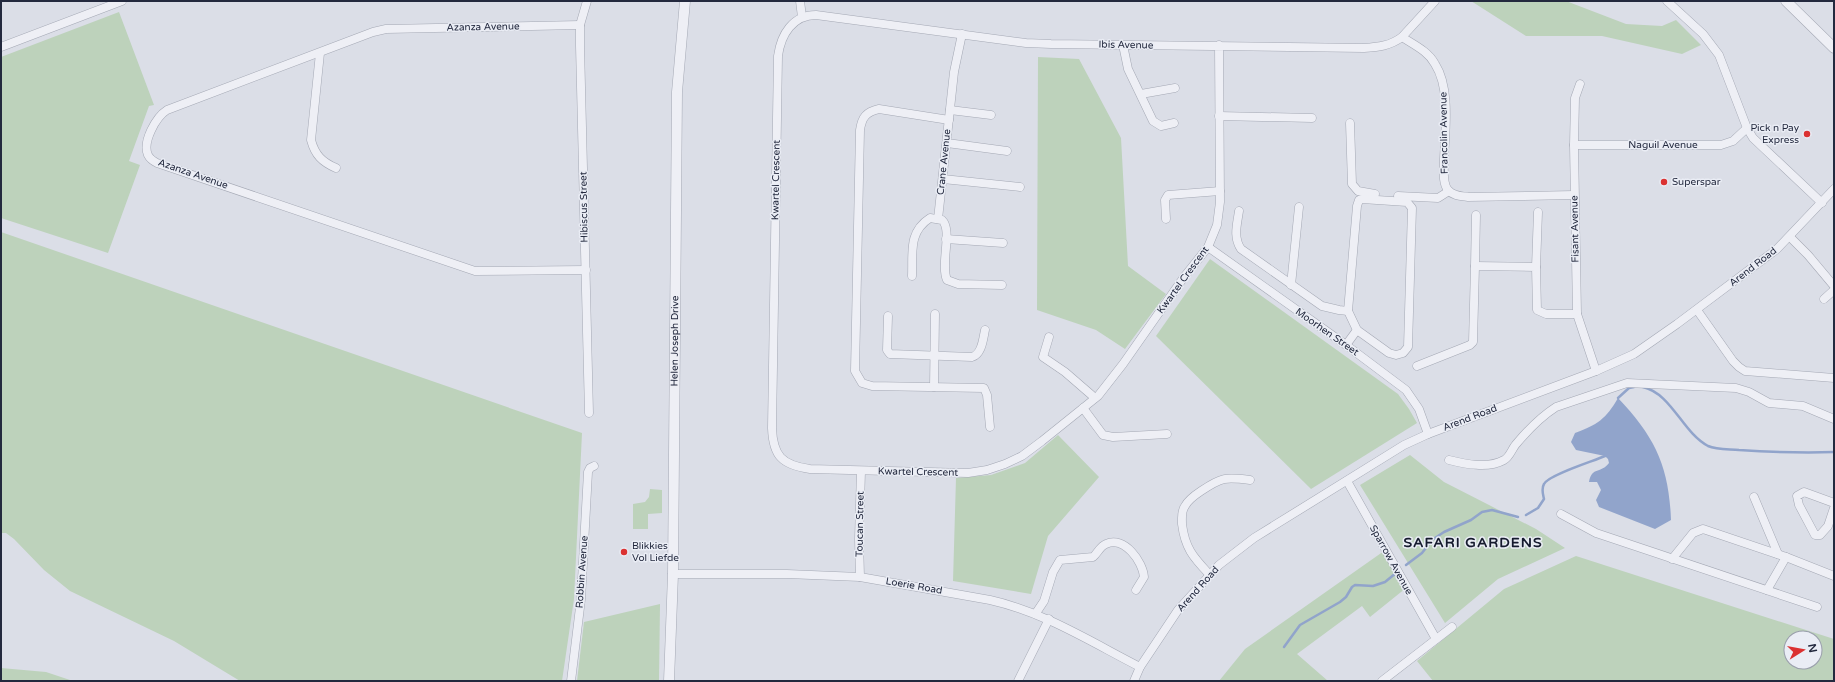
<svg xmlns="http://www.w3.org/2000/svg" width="1835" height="682" font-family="'Varela Round',sans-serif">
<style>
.green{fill:#bdd2bb;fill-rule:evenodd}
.water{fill:#91a4cb}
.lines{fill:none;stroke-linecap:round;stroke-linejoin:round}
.stream{stroke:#91a4cb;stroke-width:2.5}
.minor-casing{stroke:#a4a8b4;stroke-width:9}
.tertiary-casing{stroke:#a4a8b4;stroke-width:11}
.minor{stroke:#eeeff5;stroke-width:8}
.tertiary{stroke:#eeeff5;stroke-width:10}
.poi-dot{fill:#db3131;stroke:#eaedf5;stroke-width:1.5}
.labels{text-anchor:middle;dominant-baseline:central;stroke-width:3;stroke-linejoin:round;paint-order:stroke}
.street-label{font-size:10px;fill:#23293e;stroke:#eaedf5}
.poi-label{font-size:10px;fill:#23293e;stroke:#eaedf5;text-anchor:start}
.district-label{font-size:14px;font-weight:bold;letter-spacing:1px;fill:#161b2e;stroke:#eaedf5}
</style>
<rect width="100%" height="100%" fill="#dbdee7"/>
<g class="green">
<polygon points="1471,1 1566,1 1626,24 1662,26 1676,20 1701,45 1682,54 1602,36 1526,36"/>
<polygon points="119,12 154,105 149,106 129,161 140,165 108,253 1,218 1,57"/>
<polygon points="1038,57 1079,59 1121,138 1128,266 1166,294 1125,349 1096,330 1037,310"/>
<polygon points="1,232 582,433 574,599 562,681 240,681 174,641 70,591 44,570 14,539 6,533 1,533"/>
<polygon points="1210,259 1398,394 1409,409 1417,423 1311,489 1156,336"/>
<polygon points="1058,435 1099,477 1048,536 1031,594 953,581 956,478 991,475 1025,463"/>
<polygon points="1410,455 1444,482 1536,529 1565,548 1498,579 1445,623 1360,485"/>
<polygon points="650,489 662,490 662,513 648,514 648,529 633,529 633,504 645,502 649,497"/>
<polygon points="1384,551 1406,588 1370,617 1362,606 1297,654 1328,681 1219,681 1245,649"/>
<path d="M1576,556L1834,639V681H1433L1417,661L1504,589ZM1791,638H1815V662H1791Z"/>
<polygon points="660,604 659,681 577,681 584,622"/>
<polygon points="1,668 46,672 73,681 1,681"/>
</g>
<path class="water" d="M1618,398C1655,437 1669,466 1671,520L1655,529L1599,507L1596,500L1601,490L1597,482H1589C1592,466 1601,474 1609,463L1608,459L1605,456L1576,450L1571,442L1575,433C1597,425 1606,419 1618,398Z"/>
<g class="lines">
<g class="stream">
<path d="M1643,387C1672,394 1682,432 1708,446C1717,450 1729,449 1739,450C1770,452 1802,453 1834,452"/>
<polyline points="1618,398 1629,388 1634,387"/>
<path d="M1526,515L1538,508L1544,499C1543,494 1541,489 1544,484C1548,475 1594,461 1605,456"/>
<polyline points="1406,565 1422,553 1432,540 1444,532 1471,520 1482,512 1492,510 1518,517"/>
<polyline points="1284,647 1300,625 1340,602 1346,597 1352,587 1355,585 1373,586 1385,582 1396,573"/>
</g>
<defs>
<g id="minor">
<polyline points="587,1 580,25 580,46 589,413"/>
<polyline points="800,1 802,17"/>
<polyline points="1667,1 1703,34 1719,55 1747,128 1753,138 1822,203"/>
<path d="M580,25L386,29L373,32L167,110C156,117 142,142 148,155C150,159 153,161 157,163L475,271L586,270"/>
<path d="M1402,37C1414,45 1428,51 1435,64C1451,89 1445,131 1444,160C1444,169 1442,183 1448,190C1453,196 1461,196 1468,197L1574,195"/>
<polyline points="1123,45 1128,69 1153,121 1161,126 1174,123"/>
<path d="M1219,45L1220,202L1217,225L1208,247L1184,277L1123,364L1098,396L1042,441L1022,456L1005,464L987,470L968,473L810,469C782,465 773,456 772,428L778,56C781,34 793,15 816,15L1026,43L1051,44L1364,48C1378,47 1390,46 1402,37L1435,1"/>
<polyline points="1,47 122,1"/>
<path d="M320,53L311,140C315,155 322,162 336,168"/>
<polyline points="1580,84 1575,98 1574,145 1577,314 1596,371"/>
<polyline points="1141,94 1175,88"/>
<polyline points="950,110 991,115"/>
<polyline points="1219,116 1312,118"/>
<path d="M949,120L879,109C866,112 862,117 860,130L855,371L862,383L872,386L984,388L987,395L990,427"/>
<polyline points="1350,123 1352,184 1358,191 1375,194"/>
<polyline points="947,143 1007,151"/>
<polyline points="1574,145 1721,145 1733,141 1747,128"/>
<polyline points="943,179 1020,187"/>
<polyline points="1398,196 1438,198 1449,191"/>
<polygon points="1362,199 1407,202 1412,208 1408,347 1403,353 1396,355 1389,353 1357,330 1348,311 1357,206 1359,200"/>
<path d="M1239,211C1237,225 1233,237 1241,249L1322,306L1339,310L1348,311"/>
<polyline points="938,219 954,72 962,34"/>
<polyline points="1166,219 1165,200 1168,195 1220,191"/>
<polyline points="1790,237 1808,255 1834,286"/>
<polyline points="946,239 1003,243"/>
<polyline points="1208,247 1346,345 1406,390 1419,409 1428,434"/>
<polyline points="1475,266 1476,215"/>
<polyline points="1536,267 1538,212"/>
<path d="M912,276C913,253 908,232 930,218L942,220C953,230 940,264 947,280L958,284L1002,285"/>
<polyline points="1291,285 1299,207"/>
<polyline points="1824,299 1834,290"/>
<polyline points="1697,310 1733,361 1739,367 1745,371 1834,378"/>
<path d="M888,316L887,350L890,354L972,357C982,354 983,339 985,330"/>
<polyline points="1049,337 1043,357 1065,372 1095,398"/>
<polyline points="1346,345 1357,330"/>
<polyline points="1417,366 1470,345 1473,342 1475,266 1536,267 1537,310 1546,314 1577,314"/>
<polyline points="934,387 935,314"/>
<polyline points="1083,408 1103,435 1113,437 1167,434"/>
<path d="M1449,460C1465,464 1488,469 1504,460C1510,457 1512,448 1517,443C1528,430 1542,416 1556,407L1627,383L1736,388L1749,392L1769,403L1803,406L1834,419"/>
<polyline points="1347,481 1436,639"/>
<polyline points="1754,497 1778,554"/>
<polyline points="1834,503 1804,492 1797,496 1799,505 1815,535 1820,535 1828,526 1834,508"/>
<polyline points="1561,514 1596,533 1817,607"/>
<polyline points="1672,559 1693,533 1703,529 1786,557 1834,576"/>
<path d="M673,574H787L860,577L990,600C1044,612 1091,642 1140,667"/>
<path d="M1209,574C1193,557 1185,548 1182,524C1182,518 1181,511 1185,506C1188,500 1195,495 1201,491C1222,477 1225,477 1250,480"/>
<polyline points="860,577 859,539 861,471"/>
<polyline points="1767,590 1786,557"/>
<path d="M1036,613L1044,601L1053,572L1060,560L1093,557C1098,553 1100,546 1106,544C1124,535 1143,562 1144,577L1136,590"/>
<polyline points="571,681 581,599 588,472 590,468 594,466"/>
<polyline points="1018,681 1049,619"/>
<polyline points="1134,681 1140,667 1178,610 1219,565 1254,538 1404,445 1428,434 1596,371 1634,354 1677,324 1777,249 1834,189"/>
<polyline points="1382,681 1452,627"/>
</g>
<g id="tertiary">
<polyline points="1786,1 1834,48"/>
<path id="s1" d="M669,681L673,574L677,92L685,1"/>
</g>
</defs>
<use href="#minor" class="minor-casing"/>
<use href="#tertiary" class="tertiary-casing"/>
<use href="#minor" class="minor"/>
<use href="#tertiary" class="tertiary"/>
</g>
<g class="poi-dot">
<circle cx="1807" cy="134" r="4"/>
<circle cx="1664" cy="182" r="4"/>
<circle cx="624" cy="552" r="4"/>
</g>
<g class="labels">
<g class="street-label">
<text transform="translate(483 27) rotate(-1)">Azanza Avenue</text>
<text transform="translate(1126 45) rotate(1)">Ibis Avenue</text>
<text transform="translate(1444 133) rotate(-91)">Francolin Avenue</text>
<text x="1663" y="145">Naguil Avenue</text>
<text transform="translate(944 162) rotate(-84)">Crane Avenue</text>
<text transform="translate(193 174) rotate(19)">Azanza Avenue</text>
<text transform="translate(776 180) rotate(-89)">Kwartel Crescent</text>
<text transform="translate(584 207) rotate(-91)">Hibiscus Street</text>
<text transform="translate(1575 229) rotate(-91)">Fisant Avenue</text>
<text transform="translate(1753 267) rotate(-38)">Arend Road</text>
<text transform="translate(1183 280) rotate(-54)">Kwartel Crescent</text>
<text transform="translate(1327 332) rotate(35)">Moorhen Street</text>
<text stroke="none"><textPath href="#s1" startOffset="340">Helen Joseph Drive</textPath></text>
<text transform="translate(1470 418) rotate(-21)">Arend Road</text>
<text transform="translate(918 472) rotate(1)">Kwartel Crescent</text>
<text transform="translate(860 524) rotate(-89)">Toucan Street</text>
<text transform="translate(1391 560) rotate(61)">Sparrow Avenue</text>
<text transform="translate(582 572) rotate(-86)">Robbin Avenue</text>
<text transform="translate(914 586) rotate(10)">Loerie Road</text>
<text transform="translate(1198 589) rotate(-48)">Arend Road</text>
</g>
<g class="poi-label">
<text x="1799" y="128" text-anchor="end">Pick n Pay<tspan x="1799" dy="12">Express</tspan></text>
<text x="1672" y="182">Superspar</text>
<text x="632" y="546">Blikkies<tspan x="632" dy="12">Vol Liefde</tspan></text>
</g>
<g class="district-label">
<text x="1473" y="542">SAFARI GARDENS</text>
</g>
</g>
<rect width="1835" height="682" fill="none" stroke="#23293e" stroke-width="4"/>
<g transform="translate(1803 650) rotate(79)"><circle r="19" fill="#eaedf5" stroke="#9a9fac"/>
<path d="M0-3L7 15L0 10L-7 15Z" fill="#db3131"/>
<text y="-6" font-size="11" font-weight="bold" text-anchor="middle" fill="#23293e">N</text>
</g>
</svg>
